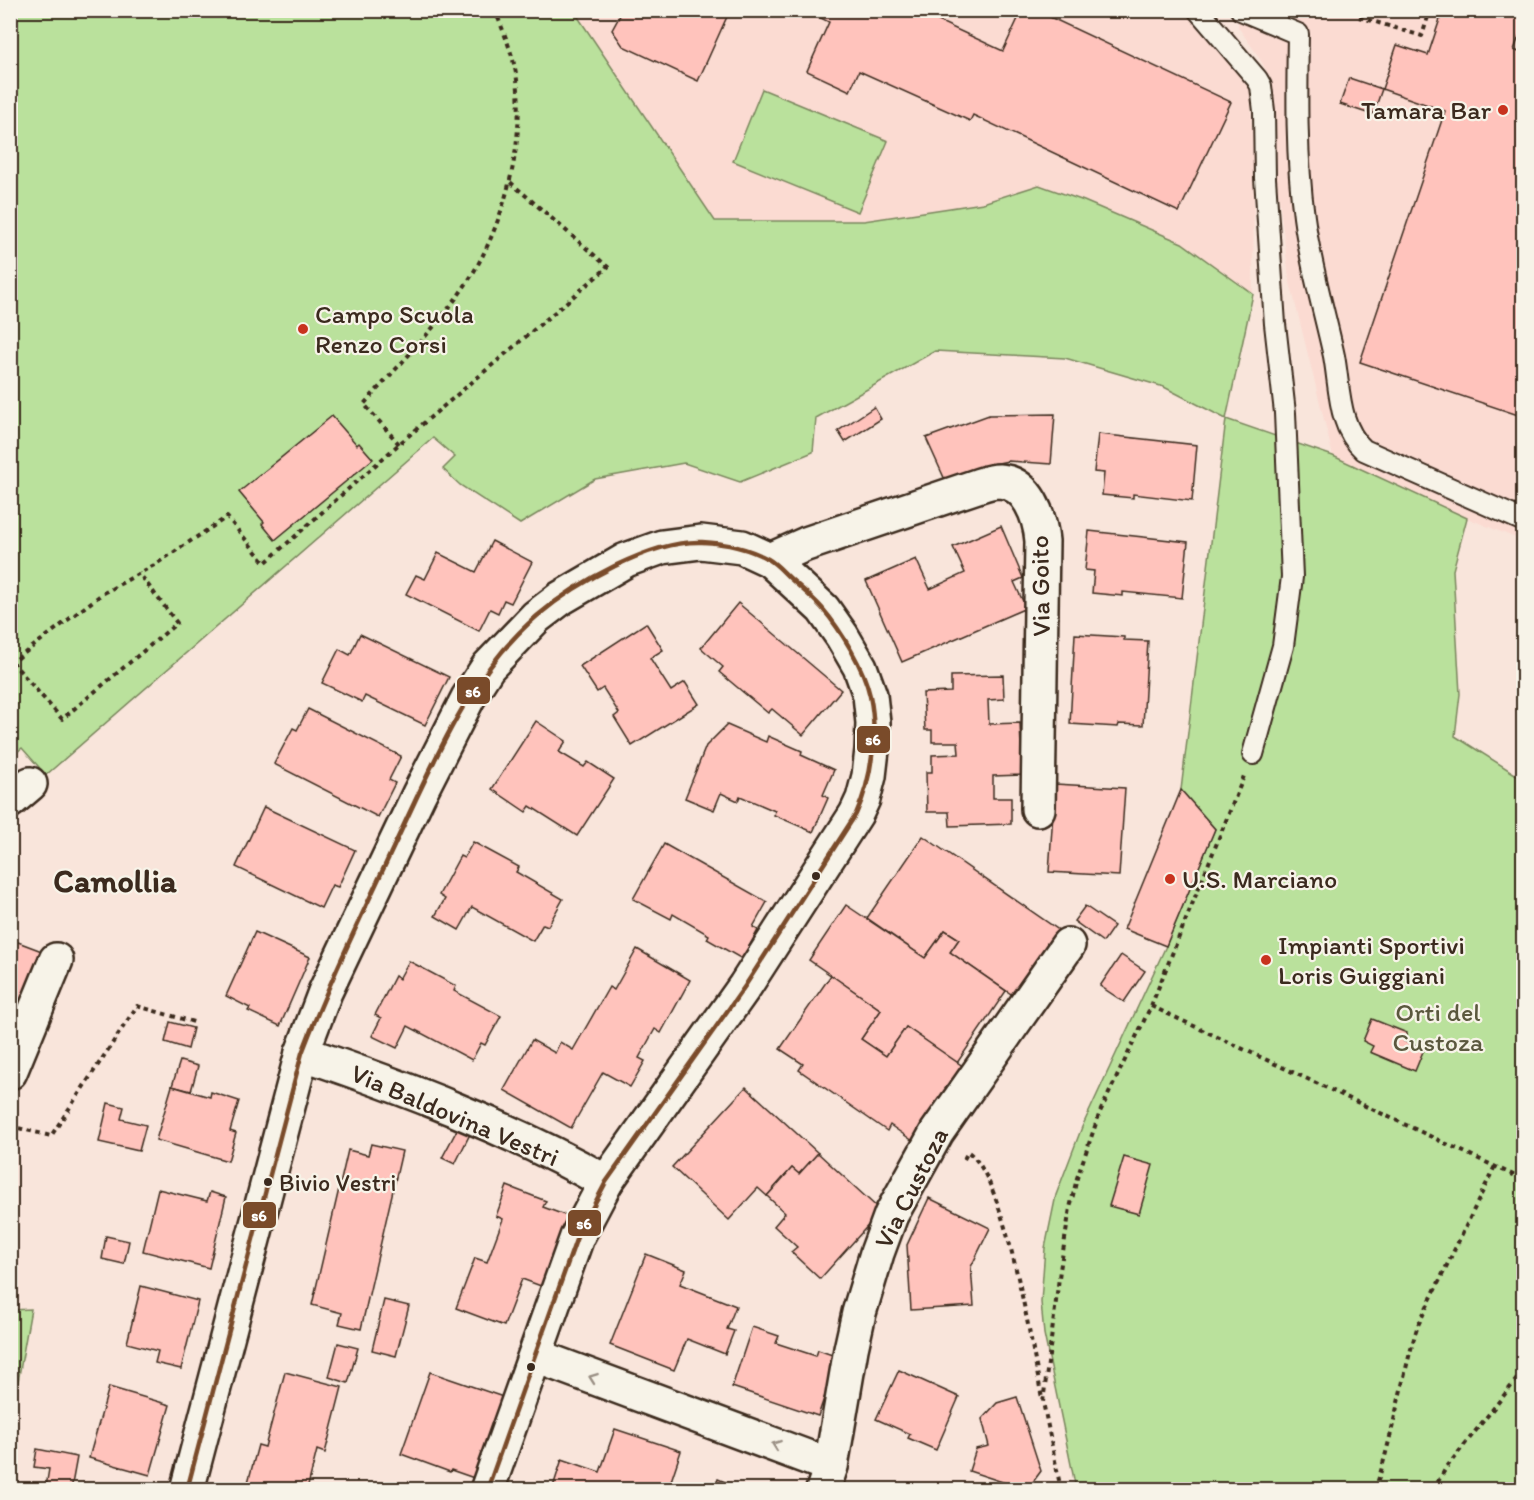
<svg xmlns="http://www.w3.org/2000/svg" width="1534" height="1500" font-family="Itim,sans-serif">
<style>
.built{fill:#fbdbd2}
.green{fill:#bae19c;stroke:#7a865d;stroke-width:1.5}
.building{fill:#ffc3bc;stroke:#3b2a1e;stroke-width:1.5}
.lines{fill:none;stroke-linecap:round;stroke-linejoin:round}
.service-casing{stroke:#3b2a1e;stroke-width:24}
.minor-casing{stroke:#3b2a1e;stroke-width:38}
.path{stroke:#3b2a1e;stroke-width:4;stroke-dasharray:4.5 4.5;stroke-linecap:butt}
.service{stroke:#f7f3e8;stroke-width:20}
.minor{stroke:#f7f3e8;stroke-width:33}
.bus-1-casing{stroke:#f7f3e8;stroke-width:9}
.bus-1{stroke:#7a4b2a;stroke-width:4.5}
.oneway{stroke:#998e83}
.poi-dot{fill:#c8321e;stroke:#f7f3e8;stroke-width:2}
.bus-dot{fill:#3b2a1e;stroke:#f7f3e8;stroke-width:2}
.labels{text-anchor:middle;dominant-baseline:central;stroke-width:4.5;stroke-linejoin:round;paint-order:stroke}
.bus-label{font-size:24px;fill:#3b2a1e;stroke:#f7f3e8;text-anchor:start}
.poi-label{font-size:26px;fill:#3b2a1e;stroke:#f7f3e8;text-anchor:start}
.street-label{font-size:26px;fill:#3b2a1e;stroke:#f7f3e8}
.park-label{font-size:26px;fill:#5b583e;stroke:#f7f3e8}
.district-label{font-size:32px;font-weight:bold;fill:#3b2a1e;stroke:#f7f3e8}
.line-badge{stroke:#f7f3e8;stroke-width:2}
.badge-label{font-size:16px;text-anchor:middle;font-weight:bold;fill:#fff}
</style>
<rect width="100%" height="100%" fill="#f9e5db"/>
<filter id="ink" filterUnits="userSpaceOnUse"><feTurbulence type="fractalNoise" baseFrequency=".0167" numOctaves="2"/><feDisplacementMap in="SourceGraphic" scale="12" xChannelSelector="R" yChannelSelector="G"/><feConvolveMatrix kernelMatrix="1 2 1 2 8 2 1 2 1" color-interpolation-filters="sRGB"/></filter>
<g filter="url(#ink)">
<g class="built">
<polygon points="1179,10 1184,12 1250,86 1254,167 1253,294 1182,243 1039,185 983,203 864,221 715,221 574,11"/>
<polygon points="1238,11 1523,11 1523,541 1467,518 1333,456 1289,278 1275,166 1274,102 1270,77 1257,54 1238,27"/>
</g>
<g class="green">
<polygon points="11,11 574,11 715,221 864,221 983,203 1039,185 1084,201 1182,243 1253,294 1226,419 1333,456 1467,518 1453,570 1460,694 1455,736 1523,779 1523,1489 1076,1489 1044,1334 1041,1302 1045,1248 1056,1195 1082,1127 1166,946 1215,829 1181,790 1226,419 1164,387 1065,358 935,351 816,418 813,452 740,482 684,463 595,479 520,524 460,485 443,469 455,457 433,438 46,775 22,748 11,757"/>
<polygon points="762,89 888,141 858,212 733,161"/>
<polygon points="31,1309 12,1415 11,1415 11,1310"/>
</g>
<g class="building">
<polygon points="623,10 730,10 698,81 623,46 612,30"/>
<polygon points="805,10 915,10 1003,51 1022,10 1035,10 1231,102 1179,212 973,115 970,121 859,71 850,91 807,71 829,22"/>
<polygon points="1443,10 1524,10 1524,23 1514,50 1524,54 1524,417 1360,362 1445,111 1382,89 1397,45 1428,55"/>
<polygon points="1349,78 1382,89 1373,115 1340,104"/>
<polygon points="874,407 881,419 845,442 838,431"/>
<polygon points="1055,414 1051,464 1008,461 983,466 946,482 926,438 989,415"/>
<polygon points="332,416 357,445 359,443 373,459 275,540 262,524 264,522 239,492"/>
<polygon points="1098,434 1197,445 1192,501 1133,494 1133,498 1102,495 1104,473 1094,472"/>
<polygon points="1001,526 1023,578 1014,582 1026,608 902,662 866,581 916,559 930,589 965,573 953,547"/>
<polygon points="1089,531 1188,542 1182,598 1123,592 1123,596 1092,593 1094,571 1085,570"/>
<polygon points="492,541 532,562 511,603 504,600 498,613 490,609 479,631 406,594 416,575 425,579 438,553 476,572"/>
<polygon points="738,603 841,690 803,735 772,709 768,713 719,672 723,667 701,648"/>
<polygon points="646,623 663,650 650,658 671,691 685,682 699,704 632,746 614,717 619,713 603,688 597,692 580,666"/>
<polygon points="360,634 449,677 425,725 365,696 362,702 322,683 339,649 350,655"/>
<polygon points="1075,634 1124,637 1124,640 1148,641 1143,725 1119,724 1118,727 1070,724"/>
<polygon points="1003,675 1004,699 988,700 989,724 1020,723 1022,775 993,776 993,798 1011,798 1011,824 950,826 949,812 927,812 926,772 932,772 932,755 959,754 958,742 932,742 932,730 925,730 923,693 951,692 951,676"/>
<polygon points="308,709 401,756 389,780 395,783 378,817 274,764 293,728 297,730"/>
<polygon points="536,721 566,741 559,752 584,767 588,762 614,779 577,836 530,806 526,812 492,789"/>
<polygon points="727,725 766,742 768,736 802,751 801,755 834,770 823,795 828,798 813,832 774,815 775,811 740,796 738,801 721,793 714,810 685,798 706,746"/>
<polygon points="1055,784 1125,788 1119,876 1049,872"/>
<polygon points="1181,790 1215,829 1166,946 1124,929"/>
<polygon points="264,807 355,850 338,887 332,885 321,908 236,867"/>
<polygon points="923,836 1060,931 1014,996 950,952 959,939 945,930 925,958 867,918"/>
<polygon points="473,842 519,867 516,872 563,899 548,926 543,924 533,941 472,907 459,930 435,916 445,899 439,895 460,856 464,858"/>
<polygon points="664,844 767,902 753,927 758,930 742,959 707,939 709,935 673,914 671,919 633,899"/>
<polygon points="846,905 925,958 945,930 959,939 950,952 1006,991 957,1063 906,1027 886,1056 861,1039 881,1010 809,960"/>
<polygon points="1085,906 1114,926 1103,942 1074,921"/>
<polygon points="255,932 310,957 280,1026 248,1011 250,1008 226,996"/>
<polygon points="10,939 47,953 25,1013 10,1008"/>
<polygon points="637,949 690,980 661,1033 655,1029 639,1058 645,1061 630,1087 603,1072 571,1128 504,1090 532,1040 555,1053 560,1042 573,1050 609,987 614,990"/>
<polygon points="1121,955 1145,971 1124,1002 1100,986"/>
<polygon points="409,961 456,986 454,991 501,1016 485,1045 481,1043 472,1060 408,1026 397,1048 372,1036 381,1018 375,1015 395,976 399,979"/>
<polygon points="831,975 881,1010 861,1039 886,1056 906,1027 964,1067 913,1141 890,1125 887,1131 799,1070 803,1064 780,1049"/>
<polygon points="1372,1019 1407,1033 1404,1041 1424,1049 1415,1071 1370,1052 1373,1046 1363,1041"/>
<polygon points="170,1022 193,1028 188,1049 165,1042"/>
<polygon points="180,1061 198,1066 191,1091 172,1086"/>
<polygon points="172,1086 210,1097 211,1092 239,1101 230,1131 236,1133 228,1161 156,1140"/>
<polygon points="746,1087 818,1153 799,1174 792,1168 767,1196 758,1188 729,1220 672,1167"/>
<polygon points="108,1103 124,1107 121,1119 146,1125 139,1151 99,1142"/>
<polygon points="458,1128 470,1134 455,1164 442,1158"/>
<polygon points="371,1144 402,1151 361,1329 339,1324 342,1313 312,1305 348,1150 368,1155"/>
<polygon points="818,1153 881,1211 820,1279 791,1252 797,1247 774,1226 785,1213 767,1196 792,1168 799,1174"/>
<polygon points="1124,1157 1153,1165 1139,1214 1109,1206"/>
<polygon points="507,1186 546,1201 543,1207 567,1216 541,1286 522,1279 504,1326 456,1308 475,1258 487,1262 503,1219 496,1216"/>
<polygon points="158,1189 207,1201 210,1192 226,1197 209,1268 143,1251"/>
<polygon points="929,1198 990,1228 971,1267 974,1306 911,1310 907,1245"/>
<polygon points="106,1236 129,1241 124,1264 102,1259"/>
<polygon points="646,1254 686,1270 680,1284 736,1306 727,1329 734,1331 725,1354 687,1339 674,1370 610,1345"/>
<polygon points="141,1286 198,1301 181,1369 155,1363 158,1351 127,1343"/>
<polygon points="384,1300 409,1306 396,1356 372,1350"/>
<polygon points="752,1327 779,1336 776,1343 816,1356 818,1350 838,1357 818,1416 732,1387"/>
<polygon points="338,1343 358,1348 348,1383 329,1377"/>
<polygon points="899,1370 959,1397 936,1450 908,1438 910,1434 876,1419"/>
<polygon points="285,1372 342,1387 325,1453 317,1450 307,1490 246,1490 258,1445 265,1447"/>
<polygon points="430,1372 503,1397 474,1478 451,1470 450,1472 401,1454"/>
<polygon points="109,1387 170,1405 150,1475 89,1458"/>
<polygon points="1017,1397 1041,1471 1027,1490 969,1471 976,1449 989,1446 982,1419 997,1403"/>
<polygon points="615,1429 681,1451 668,1490 552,1490 562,1459 600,1472"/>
<polygon points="37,1449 77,1457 71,1490 46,1487 49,1469 34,1467"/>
<polygon points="718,1479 744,1490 714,1490"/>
</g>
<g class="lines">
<defs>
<g id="service">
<polyline points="1198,10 1257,79 1261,86 1264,111 1265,178 1275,324 1285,413 1292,577 1283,646 1253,754"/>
<path d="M1241,10L1298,34C1297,94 1296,157 1304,217C1310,264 1324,310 1334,356C1340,388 1338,427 1364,450L1524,521"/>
</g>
<g id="minor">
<path d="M770,560L806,544L980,485C986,483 992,481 999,481C1028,482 1040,517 1042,541L1038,809"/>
<polyline points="10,801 30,784"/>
<path d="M302,1053C406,1088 510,1128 606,1182"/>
<polyline points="10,1072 56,960"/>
<polyline points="536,1356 831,1466"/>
<polyline points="187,1490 302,1053 325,992 419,794 468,698 488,667 536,617 561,598 626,560 662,547 701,542 742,547 770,560 823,609 842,636 860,667 870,695 873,723 872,750 869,776 863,799 856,814 745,986 606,1182 577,1237 487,1490"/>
<polyline points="823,1490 831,1466 851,1349 859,1313 877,1253 891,1215 937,1132 1068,945"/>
</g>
</defs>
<use href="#service" class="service-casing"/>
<use href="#minor" class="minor-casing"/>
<g class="path">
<polyline points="1359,17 1422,36 1430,10"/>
<path d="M399,444L364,404C399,365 442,322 470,278C504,224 525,144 517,80C514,56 504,33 495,10"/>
<polyline points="12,662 62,719 177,623 139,573"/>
<polyline points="10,664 102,594 156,564 227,517 265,563 399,444 608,267 510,182"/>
<polyline points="1151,1006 1524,1180"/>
<polyline points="10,1126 51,1136 137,1006 197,1023"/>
<path d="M964,1159L968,1152C1005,1176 1032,1349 1042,1398"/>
<polyline points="1061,1490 1043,1402 1060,1270 1070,1208 1077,1178 1100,1112 1151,1006 1244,776"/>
<path d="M1375,1490C1393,1436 1401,1379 1418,1325L1495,1166"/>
<polyline points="1433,1490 1446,1468 1524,1370"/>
</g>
<use href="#service" class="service"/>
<use href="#minor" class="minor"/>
<defs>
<path id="bus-1" d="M187,1490L302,1053C329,982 362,915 394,846C432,766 468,675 537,616C576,583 651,540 702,542C725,543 748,548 768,559C777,564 784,573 792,580C802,589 813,598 822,608C841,630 864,668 870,696C878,734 872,779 856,814L745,986L606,1182L577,1237L487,1490"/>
</defs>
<use href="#bus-1" class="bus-1-casing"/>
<use href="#bus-1" class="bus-1"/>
</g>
<defs><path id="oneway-chevron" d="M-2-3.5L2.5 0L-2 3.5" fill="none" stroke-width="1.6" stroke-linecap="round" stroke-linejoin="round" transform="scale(1.5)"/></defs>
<g class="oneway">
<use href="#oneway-chevron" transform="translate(593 1378) rotate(-160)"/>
<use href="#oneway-chevron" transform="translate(776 1445) rotate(-160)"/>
</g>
</g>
<g class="poi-dot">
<circle cx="1503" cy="110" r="6"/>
<circle cx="303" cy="329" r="6"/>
<circle cx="1170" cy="879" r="6"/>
<circle cx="1266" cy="960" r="6"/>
</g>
<g class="bus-dot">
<circle cx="816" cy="876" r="5"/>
<circle cx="268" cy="1182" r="5"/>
<circle cx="531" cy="1367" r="5"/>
</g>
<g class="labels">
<g class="bus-label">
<text x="279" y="1182">Bivio Vestri</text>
</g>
<g class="poi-label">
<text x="1491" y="110" text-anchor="end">Tamara Bar</text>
<text x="315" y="314">Campo Scuola<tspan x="315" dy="30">Renzo Corsi</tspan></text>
<text x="1182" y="879">U.S. Marciano</text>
<text x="1278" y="945">Impianti Sportivi<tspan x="1278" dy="30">Loris Guiggiani</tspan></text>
</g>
<g class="street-label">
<text transform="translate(1040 586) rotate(-91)">Via Goito</text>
<text transform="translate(455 1115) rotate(23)">Via Baldovina Vestri</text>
<text transform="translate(911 1188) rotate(-63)">Via Custoza</text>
</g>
<g class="park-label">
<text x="1438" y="1012">Orti del<tspan x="1438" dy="30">Custoza</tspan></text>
</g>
<g class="district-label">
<text x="115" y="881">Camollia</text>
</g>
</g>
<g class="line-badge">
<rect x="456" y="676" width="35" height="29" rx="6" fill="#7a4b2a"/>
<rect x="856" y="725" width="35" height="29" rx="6" fill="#7a4b2a"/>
<rect x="242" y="1201" width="35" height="28" rx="6" fill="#7a4b2a"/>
<rect x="567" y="1209" width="35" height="28" rx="6" fill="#7a4b2a"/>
</g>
<g class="badge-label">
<text x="473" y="697">s6</text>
<text x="873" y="745">s6</text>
<text x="259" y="1221">s6</text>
<text x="584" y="1229">s6</text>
</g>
<rect width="1534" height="1500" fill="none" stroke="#f7f3e8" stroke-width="36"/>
<rect x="18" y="18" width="1498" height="1464" fill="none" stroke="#3b2a1e" stroke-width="2" filter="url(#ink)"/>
</svg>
